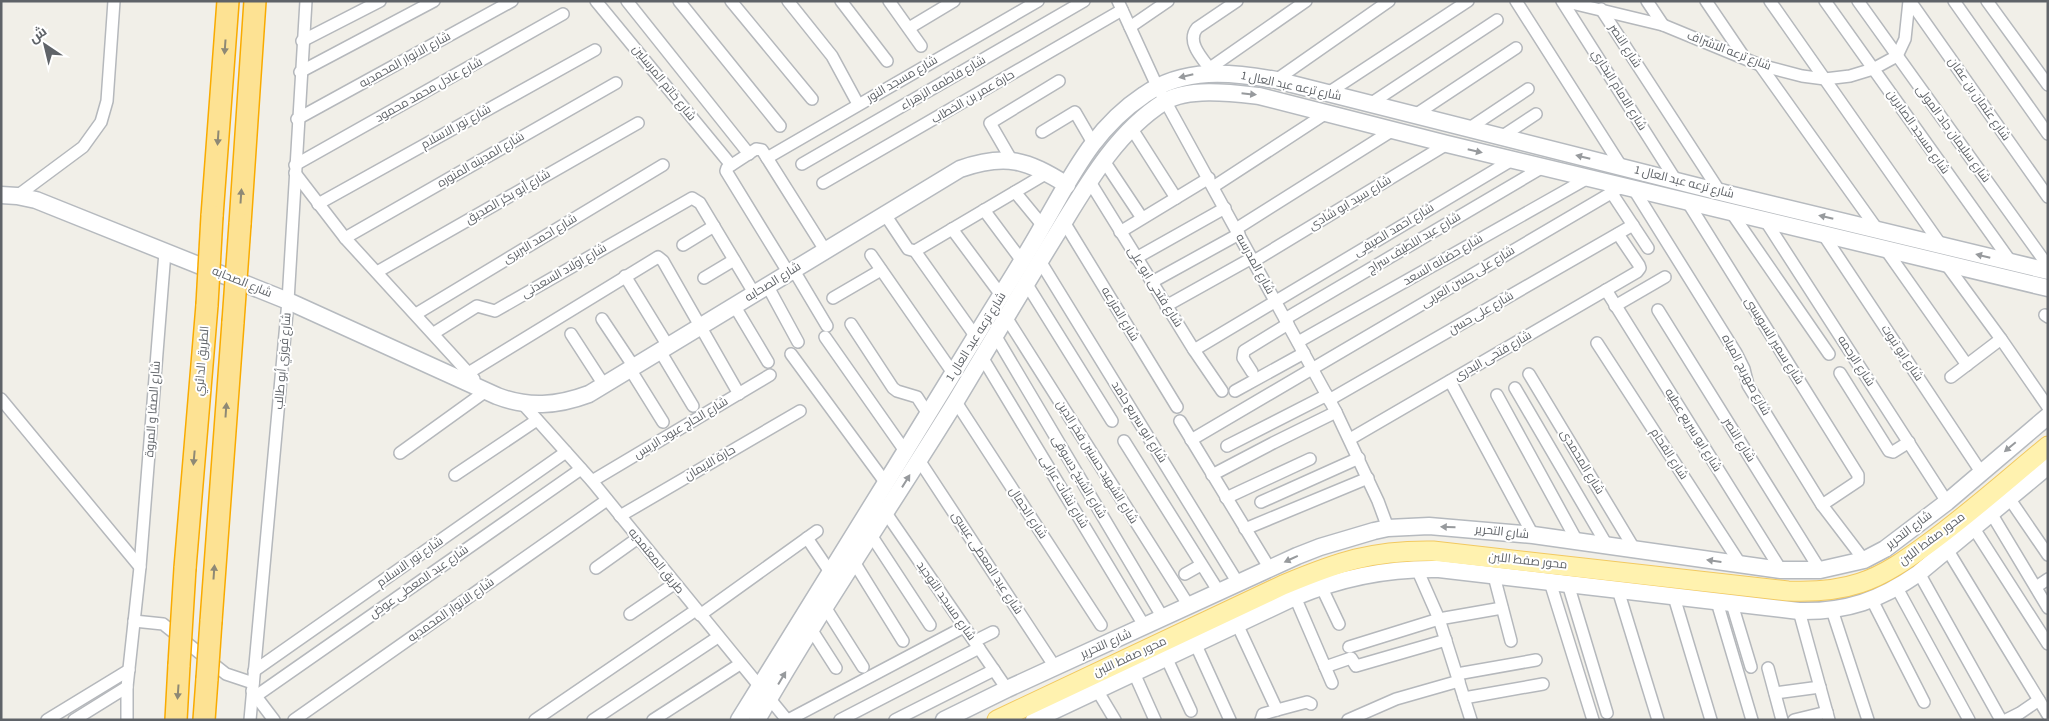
<svg xmlns="http://www.w3.org/2000/svg" width="2049" height="721" font-family="'Source Sans 3',Cairo,sans-serif">
<style>
.lines{fill:none;stroke-linecap:round;stroke-linejoin:round}
.street-casing{stroke:#b5b8bc;stroke-width:14}
.secondary-casing{stroke:#b6babf;stroke-width:19}
.primary-casing{stroke:#f2c960;stroke-width:21}
.highway-casing{stroke:#f9ab00;stroke-width:24}
.street{stroke:#fff;stroke-width:11}
.secondary{stroke:#fff;stroke-width:16}
.primary{stroke:#fff2af;stroke-width:19}
.highway{stroke:#fde293;stroke-width:21}
.highway-bridge-casing{stroke:#f9ab00;stroke-width:24;stroke-linecap:butt}
.highway-bridge{stroke:#fde293;stroke-width:21}
.oneway{fill:#8e8975}
.oneway2{fill:#979a9d}
.labels{text-anchor:middle;dominant-baseline:central;stroke-width:4;stroke-linejoin:round;paint-order:stroke}
.street-label{font-size:12px;fill:#5f6368;stroke:#fff}
</style>
<rect width="100%" height="100%" fill="#f1efe8"/>
<g class="lines">
<defs>
<g id="street">
<polyline points="596,1 731,165"/>
<polyline points="627,1 749,154"/>
<polyline points="679,1 780,126"/>
<polyline points="731,1 812,99"/>
<polyline points="788,1 832,56 858,104"/>
<polyline points="841,1 887,61"/>
<polyline points="889,1 921,46"/>
<polyline points="1118,1 1157,86 1336,412 1378,501 1388,528"/>
<polyline points="1516,1 1621,166"/>
<polyline points="1562,1 1675,179"/>
<polyline points="1563,1 1663,25 1760,65 1802,76 1825,79 1850,76 1873,69 1897,56 1905,39 1909,1"/>
<polyline points="1647,1 1663,25"/>
<polyline points="1706,1 1744,57"/>
<polyline points="1770,1 1941,245"/>
<polyline points="1825,1 2011,262"/>
<polyline points="1858,1 2048,266"/>
<polyline points="1910,1 2048,197"/>
<polyline points="1954,1 2048,134"/>
<polyline points="1987,1 2048,85"/>
<polyline points="1601,9 1720,192"/>
<polyline points="1130,27 1168,1"/>
<polyline points="909,28 954,1"/>
<polyline points="302,41 380,1"/>
<polyline points="1760,65 1877,229"/>
<polyline points="1210,68 1306,1"/>
<polyline points="300,72 434,1"/>
<path d="M1213,73C1205,61 1185,43 1197,28L1237,1"/>
<polyline points="1276,80 1389,1"/>
<polyline points="1328,93 1468,1"/>
<polyline points="1370,104 1497,20"/>
<polyline points="1415,115 1516,48"/>
<polyline points="297,119 512,1"/>
<polyline points="1132,129 1176,198"/>
<polyline points="1468,129 1528,89"/>
<polyline points="1042,132 1075,112 1093,143"/>
<polyline points="1501,137 1536,114"/>
<polyline points="767,158 1038,1"/>
<polyline points="1012,161 990,123 1059,81"/>
<polyline points="1104,161 1142,218"/>
<polyline points="802,164 1084,1"/>
<polyline points="295,165 563,14"/>
<polyline points="295,173 345,238 474,379"/>
<polyline points="1090,182 1194,350 1222,391"/>
<polyline points="823,183 1122,10"/>
<polyline points="1213,187 1328,112"/>
<polyline points="1633,188 1736,353 1744,369 1748,385 1822,505 1864,560"/>
<polyline points="1015,192 1043,226"/>
<polyline points="1611,192 1648,248"/>
<polyline points="17,196 83,147 101,122 107,101 114,1"/>
<polyline points="1687,201 1858,475 1858,481 1822,505"/>
<polyline points="318,204 595,50"/>
<polyline points="984,210 1022,261"/>
<polyline points="1731,212 1829,354"/>
<polyline points="884,213 908,249 915,251 976,337"/>
<polyline points="1765,220 1947,502"/>
<polyline points="1064,222 1177,407"/>
<polyline points="952,229 1001,295"/>
<polyline points="1236,229 1393,130"/>
<polyline points="1120,232 1209,178"/>
<polyline points="1823,234 1981,472"/>
<polyline points="345,238 616,83"/>
<polyline points="683,245 714,226"/>
<polyline points="1886,250 1967,365"/>
<polyline points="915,251 1047,173"/>
<polyline points="871,255 953,373"/>
<polyline points="1136,258 1225,208"/>
<polyline points="1040,261 1238,583"/>
<polyline points="1254,261 1447,144"/>
<polyline points="1946,264 2001,339 2048,407"/>
<polyline points="793,269 827,326"/>
<polyline points="377,272 638,123"/>
<polyline points="788,272 726,171 727,168 756,149 762,150 825,250"/>
<polyline points="625,276 668,346"/>
<polyline points="704,278 734,260"/>
<polyline points="1152,282 1239,234"/>
<polyline points="1026,283 1112,421"/>
<polyline points="767,285 798,342"/>
<polyline points="1606,290 1781,570"/>
<polyline points="833,298 881,270"/>
<polyline points="734,305 768,362"/>
<polyline points="1166,306 1252,258"/>
<polyline points="1615,306 1665,277"/>
<polyline points="1658,310 1820,570"/>
<polyline points="416,314 663,165"/>
<polyline points="2045,315 2048,317"/>
<polyline points="1006,317 1189,606"/>
<polyline points="602,319 634,367"/>
<polyline points="1285,319 1543,167"/>
<polyline points="851,324 893,388 897,391 917,397 928,414"/>
<polyline points="434,333 477,306 495,311 692,198 700,203 754,293"/>
<polyline points="571,334 604,385"/>
<polyline points="995,335 1163,618"/>
<polyline points="825,337 905,451"/>
<polyline points="1298,342 1588,178"/>
<polyline points="1597,343 1741,565"/>
<polyline points="1194,350 1512,160"/>
<polyline points="660,351 693,406"/>
<polyline points="791,354 885,482"/>
<polyline points="982,357 1145,627"/>
<polyline points="630,369 663,422"/>
<polyline points="470,372 658,257 663,261 739,394"/>
<polyline points="1252,372 1243,358 1244,351 1288,324"/>
<polyline points="1840,373 1889,451 1893,452 1909,442"/>
<polyline points="1529,374 1635,550"/>
<polyline points="1951,377 2001,339"/>
<polyline points="1450,381 1533,535"/>
<polyline points="1515,388 1608,547"/>
<polyline points="1235,391 1304,353"/>
<polyline points="1497,395 1577,541"/>
<polyline points="1,399 140,567"/>
<polyline points="1329,400 1633,225"/>
<polyline points="956,402 1101,625"/>
<polyline points="523,404 592,481 787,720"/>
<polyline points="1180,421 1270,569"/>
<polyline points="1350,439 1637,272 1640,268 1639,265 1618,234"/>
<polyline points="1191,440 1623,186"/>
<polyline points="1124,441 1219,592"/>
<polyline points="1227,446 1327,395"/>
<polyline points="400,453 486,391"/>
<polyline points="919,460 1055,667"/>
<polyline points="455,475 537,420"/>
<polyline points="1212,475 1273,443 1336,412"/>
<polyline points="592,481 770,375"/>
<polyline points="1226,498 1310,459"/>
<polyline points="2009,498 2048,555"/>
<polyline points="1261,502 1359,458"/>
<polyline points="886,513 1007,689"/>
<polyline points="1991,513 2048,608"/>
<polyline points="620,516 800,411"/>
<polyline points="1973,527 2048,644"/>
<polyline points="1245,529 1368,478"/>
<polyline points="871,535 930,625"/>
<polyline points="807,538 830,572"/>
<polyline points="1947,549 2048,715"/>
<polyline points="854,562 903,641"/>
<polyline points="596,568 638,538"/>
<polyline points="1417,569 1439,619 1471,720"/>
<polyline points="1919,573 2001,720"/>
<polyline points="1185,574 1201,565"/>
<polyline points="1494,576 1511,641"/>
<polyline points="1550,582 1593,720"/>
<polyline points="1568,584 1607,713"/>
<polyline points="1321,586 1339,624"/>
<polyline points="2036,587 2048,579"/>
<polyline points="1897,588 1969,720"/>
<polyline points="1618,590 1658,720"/>
<polyline points="1295,597 1332,683"/>
<polyline points="1674,597 1711,720"/>
<polyline points="1872,600 1924,702"/>
<polyline points="1717,602 1752,720"/>
<polyline points="1732,604 1751,667"/>
<polyline points="825,607 863,667"/>
<polyline points="1832,610 1868,720"/>
<polyline points="1799,611 1829,720"/>
<polyline points="630,614 674,584"/>
<polyline points="700,615 817,531"/>
<polyline points="134,621 163,624 226,674 253,683"/>
<polyline points="1237,624 1277,710 1263,714 1261,720"/>
<polyline points="811,629 836,668"/>
<polyline points="975,641 993,632"/>
<polyline points="1195,643 1230,720"/>
<polyline points="1349,647 1439,619 1502,608"/>
<polyline points="1166,657 1191,711"/>
<polyline points="1325,667 1351,658 1356,666 1446,640"/>
<polyline points="1768,668 1782,720"/>
<polyline points="254,671 566,452"/>
<polyline points="1134,673 1155,720"/>
<polyline points="1457,674 1536,660"/>
<polyline points="1097,690 1115,720"/>
<polyline points="252,691 274,720"/>
<polyline points="1775,693 1820,687"/>
<polyline points="256,696 581,469"/>
<polyline points="1464,698 1543,684"/>
<polyline points="1277,710 1307,702 1311,704"/>
<polyline points="47,720 129,670"/>
<polyline points="74,720 127,687"/>
<polyline points="127,720 127,687 140,567 165,252"/>
<polyline points="250,720 288,301 306,1"/>
<polyline points="294,720 607,500"/>
<polyline points="535,720 696,610"/>
<polyline points="593,720 718,637"/>
<polyline points="653,720 740,664"/>
<polyline points="788,720 964,627"/>
<polyline points="840,720 979,648"/>
<polyline points="895,720 994,670"/>
<polyline points="1348,720 1396,699 1459,681"/>
<polyline points="1794,720 1827,712"/>
<polyline points="2006,720 2020,713 2039,700"/>
</g>
<g id="secondary">
<path d="M1,195L17,196L36,200L288,301L497,396C528,408 557,406 589,394L960,169C1006,153 1027,160 1067,185"/>
<path d="M739,720C820,588 902,458 982,326C1002,293 1023,261 1042,227C1072,176 1093,129 1144,95C1184,67 1231,72 1276,80L1720,192L2048,271"/>
<path d="M757,720C819,611 890,508 956,401C989,346 1022,290 1056,235C1085,188 1115,133 1164,102C1188,87 1233,93 1259,96L1447,144L2048,288"/>
<polyline points="944,720 1007,689 1297,556 1320,547 1374,531 1388,528 1429,526 1533,535 1781,570 1820,570 1864,560 1885,549 1947,502 2048,416"/>
<path d="M1034,720L1295,597C1342,577 1388,568 1439,569L1799,611C1847,612 1880,600 1919,573L2048,466"/>
</g>
<path id="primary" d="M997,720L1283,585C1338,562 1372,550 1433,551L1788,591C1812,592 1836,591 1860,583C1885,575 1907,559 1929,543C1970,513 2008,479 2048,446"/>
<g id="highway">
<polyline points="212,216 228,1"/>
<polyline points="240,224 255,1"/>
<polyline points="185,568 207,305"/>
<polyline points="211,621 233,322"/>
<polyline points="176,720 179,665"/>
<polyline points="204,720 207,679"/>
</g>
</defs>
<use href="#street" class="street-casing"/>
<use href="#secondary" class="secondary-casing"/>
<use href="#primary" class="primary-casing"/>
<use href="#highway" class="highway-casing"/>
<use href="#street" class="street"/>
<use href="#secondary" class="secondary"/>
<use href="#primary" class="primary"/>
<use href="#highway" class="highway"/>
<defs>
<g id="highway-bridge">
<polyline points="207,305 212,216"/>
<polyline points="233,322 240,224"/>
<polyline points="179,665 185,568"/>
<polyline points="207,679 211,621"/>
</g>
</defs>
<use href="#highway-bridge" class="highway-bridge-casing"/>
<use href="#highway-bridge" class="highway-bridge"/>
</g>
<defs><path id="oneway-solid" d="M-6-.8H1V-3.2L6.5 0L1 3.2V.8H-6Z" transform="scale(1.25)"/></defs>
<g class="oneway">
<use href="#oneway-solid" transform="translate(225 47) rotate(94)"/>
<use href="#oneway-solid" transform="translate(218 138) rotate(94)"/>
<use href="#oneway-solid" transform="translate(241 196) rotate(-86)"/>
<use href="#oneway-solid" transform="translate(226 410) rotate(-86)"/>
<use href="#oneway-solid" transform="translate(194 458) rotate(95)"/>
<use href="#oneway-solid" transform="translate(214 572) rotate(-86)"/>
<use href="#oneway-solid" transform="translate(178 692) rotate(94)"/>
</g>
<g class="oneway2">
<use href="#oneway-solid" transform="translate(1186 76) rotate(167)"/>
<use href="#oneway-solid" transform="translate(1249 94) rotate(6)"/>
<use href="#oneway-solid" transform="translate(1475 151) rotate(13)"/>
<use href="#oneway-solid" transform="translate(1583 157) rotate(-166)"/>
<use href="#oneway-solid" transform="translate(1826 217) rotate(-167)"/>
<use href="#oneway-solid" transform="translate(1983 256) rotate(-166)"/>
<use href="#oneway-solid" transform="translate(2010 447) rotate(140)"/>
<use href="#oneway-solid" transform="translate(906 481) rotate(-58)"/>
<use href="#oneway-solid" transform="translate(1448 527) rotate(-178)"/>
<use href="#oneway-solid" transform="translate(1291 559) rotate(155)"/>
<use href="#oneway-solid" transform="translate(1714 561) rotate(-172)"/>
<use href="#oneway-solid" transform="translate(782 678) rotate(-59)"/>
</g>
<g class="labels">
<g class="street-label">
<text transform="translate(1625 46) rotate(57)">شارع النصر</text>
<text transform="translate(1729 51) rotate(21)">شارع ترعه الاشراف</text>
<text transform="translate(405 60) rotate(-29)">شارع الانوار المحمديه</text>
<text transform="translate(902 79) rotate(-30)">شارع مسجد النور</text>
<text transform="translate(664 83) rotate(51)">شارع خاتم المرسلين</text>
<text transform="translate(943 83) rotate(-30)">شارع فاطمه الزهراء</text>
<text transform="translate(1291 86) rotate(12)">شارع ترعه عبد العال 1</text>
<text transform="translate(429 90) rotate(-29)">شارع عادل محمد محمود</text>
<text transform="translate(1619 90) rotate(58)">شارع الامام البخاري</text>
<text transform="translate(973 97) rotate(-30)">حارة عمر بن الخطاب</text>
<text transform="translate(1979 99) rotate(55)">شارع عثمان بن عفان</text>
<text transform="translate(456 127) rotate(-29)">شارع نور الاسلام</text>
<text transform="translate(1918 132) rotate(55)">شارع مسجد الصابرين</text>
<text transform="translate(1953 134) rotate(54)">شارع سليمان جاد المولى</text>
<text transform="translate(481 160) rotate(-30)">شارع المدينه المنوره</text>
<text transform="translate(1684 182) rotate(14)">شارع ترعه عبد العال 1</text>
<text transform="translate(508 197) rotate(-30)">شارع أبو بكر الصديق</text>
<text transform="translate(1350 203) rotate(-31)">شارع سيد ابو شادى</text>
<text transform="translate(1394 230) rotate(-31)">شارع احمد الصيفى</text>
<text transform="translate(540 239) rotate(-31)">شارع احمد البربرى</text>
<text transform="translate(1414 243) rotate(-31)">شارع عبد اللطيف سراج</text>
<text transform="translate(1443 260) rotate(-30)">شارع حضانه السعد</text>
<text transform="translate(1255 264) rotate(61)">شارع المدرسه</text>
<text transform="translate(564 271) rotate(-30)">شارع اولاد السعدنى</text>
<text transform="translate(1468 277) rotate(-31)">شارع على حسن العربى</text>
<text transform="translate(242 282) rotate(22)">شارع الصحابه</text>
<text transform="translate(773 282) rotate(-32)">شارع الصحابه</text>
<text transform="translate(1155 287) rotate(58)">شارع فتحى ابو على</text>
<text transform="translate(1481 313) rotate(-30)">شارع على حسن</text>
<text transform="translate(1120 314) rotate(59)">شارع المزرعه</text>
<text transform="translate(976 337) rotate(-58)">شارع ترعه عبد العال 1</text>
<text transform="translate(1774 341) rotate(58)">شارع سمير السويسى</text>
<text transform="translate(1902 353) rotate(56)">شارع ابو نبوت</text>
<text transform="translate(1493 356) rotate(-30)">شارع فتحى البدرى</text>
<text transform="translate(202 361) rotate(-85)">الطريق الدائري</text>
<text transform="translate(283 361) rotate(-85)">شارع فوزي أبو طالب</text>
<text transform="translate(1856 361) rotate(57)">شارع الرحمه</text>
<text transform="translate(1746 375) rotate(62)">شارع صهريج المياه</text>
<text transform="translate(153 409) rotate(-86)">شارع الصفا و المروة</text>
<text transform="translate(1139 422) rotate(58)">شارع ابو سريع حامد</text>
<text transform="translate(681 428) rotate(-31)">شارع الحاج عبود الريس</text>
<text transform="translate(1693 430) rotate(58)">شارع ابو سريع عطيه</text>
<text transform="translate(1739 440) rotate(58)">شارع النصر</text>
<text transform="translate(1669 454) rotate(57)">شارع الفحام</text>
<text transform="translate(1097 462) rotate(58)">شارع الشهيد حسنين فخر الدين</text>
<text transform="translate(1582 462) rotate(59)">شارع المحمدى</text>
<text transform="translate(710 463) rotate(-30)">حارة الايمان</text>
<text transform="translate(1079 477) rotate(59)">شارع الشيخ دسوقى</text>
<text transform="translate(1064 492) rotate(59)">شارع نشأت عرابى</text>
<text transform="translate(1028 513) rotate(57)">شارع الجمال</text>
<text transform="translate(1909 530) rotate(-37)">شارع التحرير</text>
<text transform="translate(1502 532) rotate(6)">شارع التحرير</text>
<text transform="translate(1932 539) rotate(-37)">محور صفط اللبن</text>
<text transform="translate(656 561) rotate(51)">طريق المعتمديه</text>
<text transform="translate(1528 561) rotate(6)">محور صفط اللبن</text>
<text transform="translate(410 562) rotate(-35)">شارع نور الاسلام</text>
<text transform="translate(987 563) rotate(57)">شارع عبد المعطى عيسى</text>
<text transform="translate(419 582) rotate(-35)">شارع عبد المعطى عوض</text>
<text transform="translate(946 601) rotate(55)">شارع مسجد التوحيد</text>
<text transform="translate(451 610) rotate(-35)">شارع الانوار المحمديه</text>
<text transform="translate(1106 644) rotate(-24)">شارع التحرير</text>
<text transform="translate(1130 657) rotate(-25)">محور صفط اللبن</text>
</g>
</g>
<rect width="2049" height="721" fill="none" stroke="#5f6368" stroke-width="5"/>
<g transform="translate(45 45) rotate(325)" stroke="#ffffff" stroke-width="4" paint-order="stroke">
<path d="M0-4L9 19L0 12L-9 19Z" fill="#5f6368"/>
<text y="-8" font-size="14" font-weight="bold" text-anchor="middle" fill="#5f6368">ش</text>
</g>
</svg>
